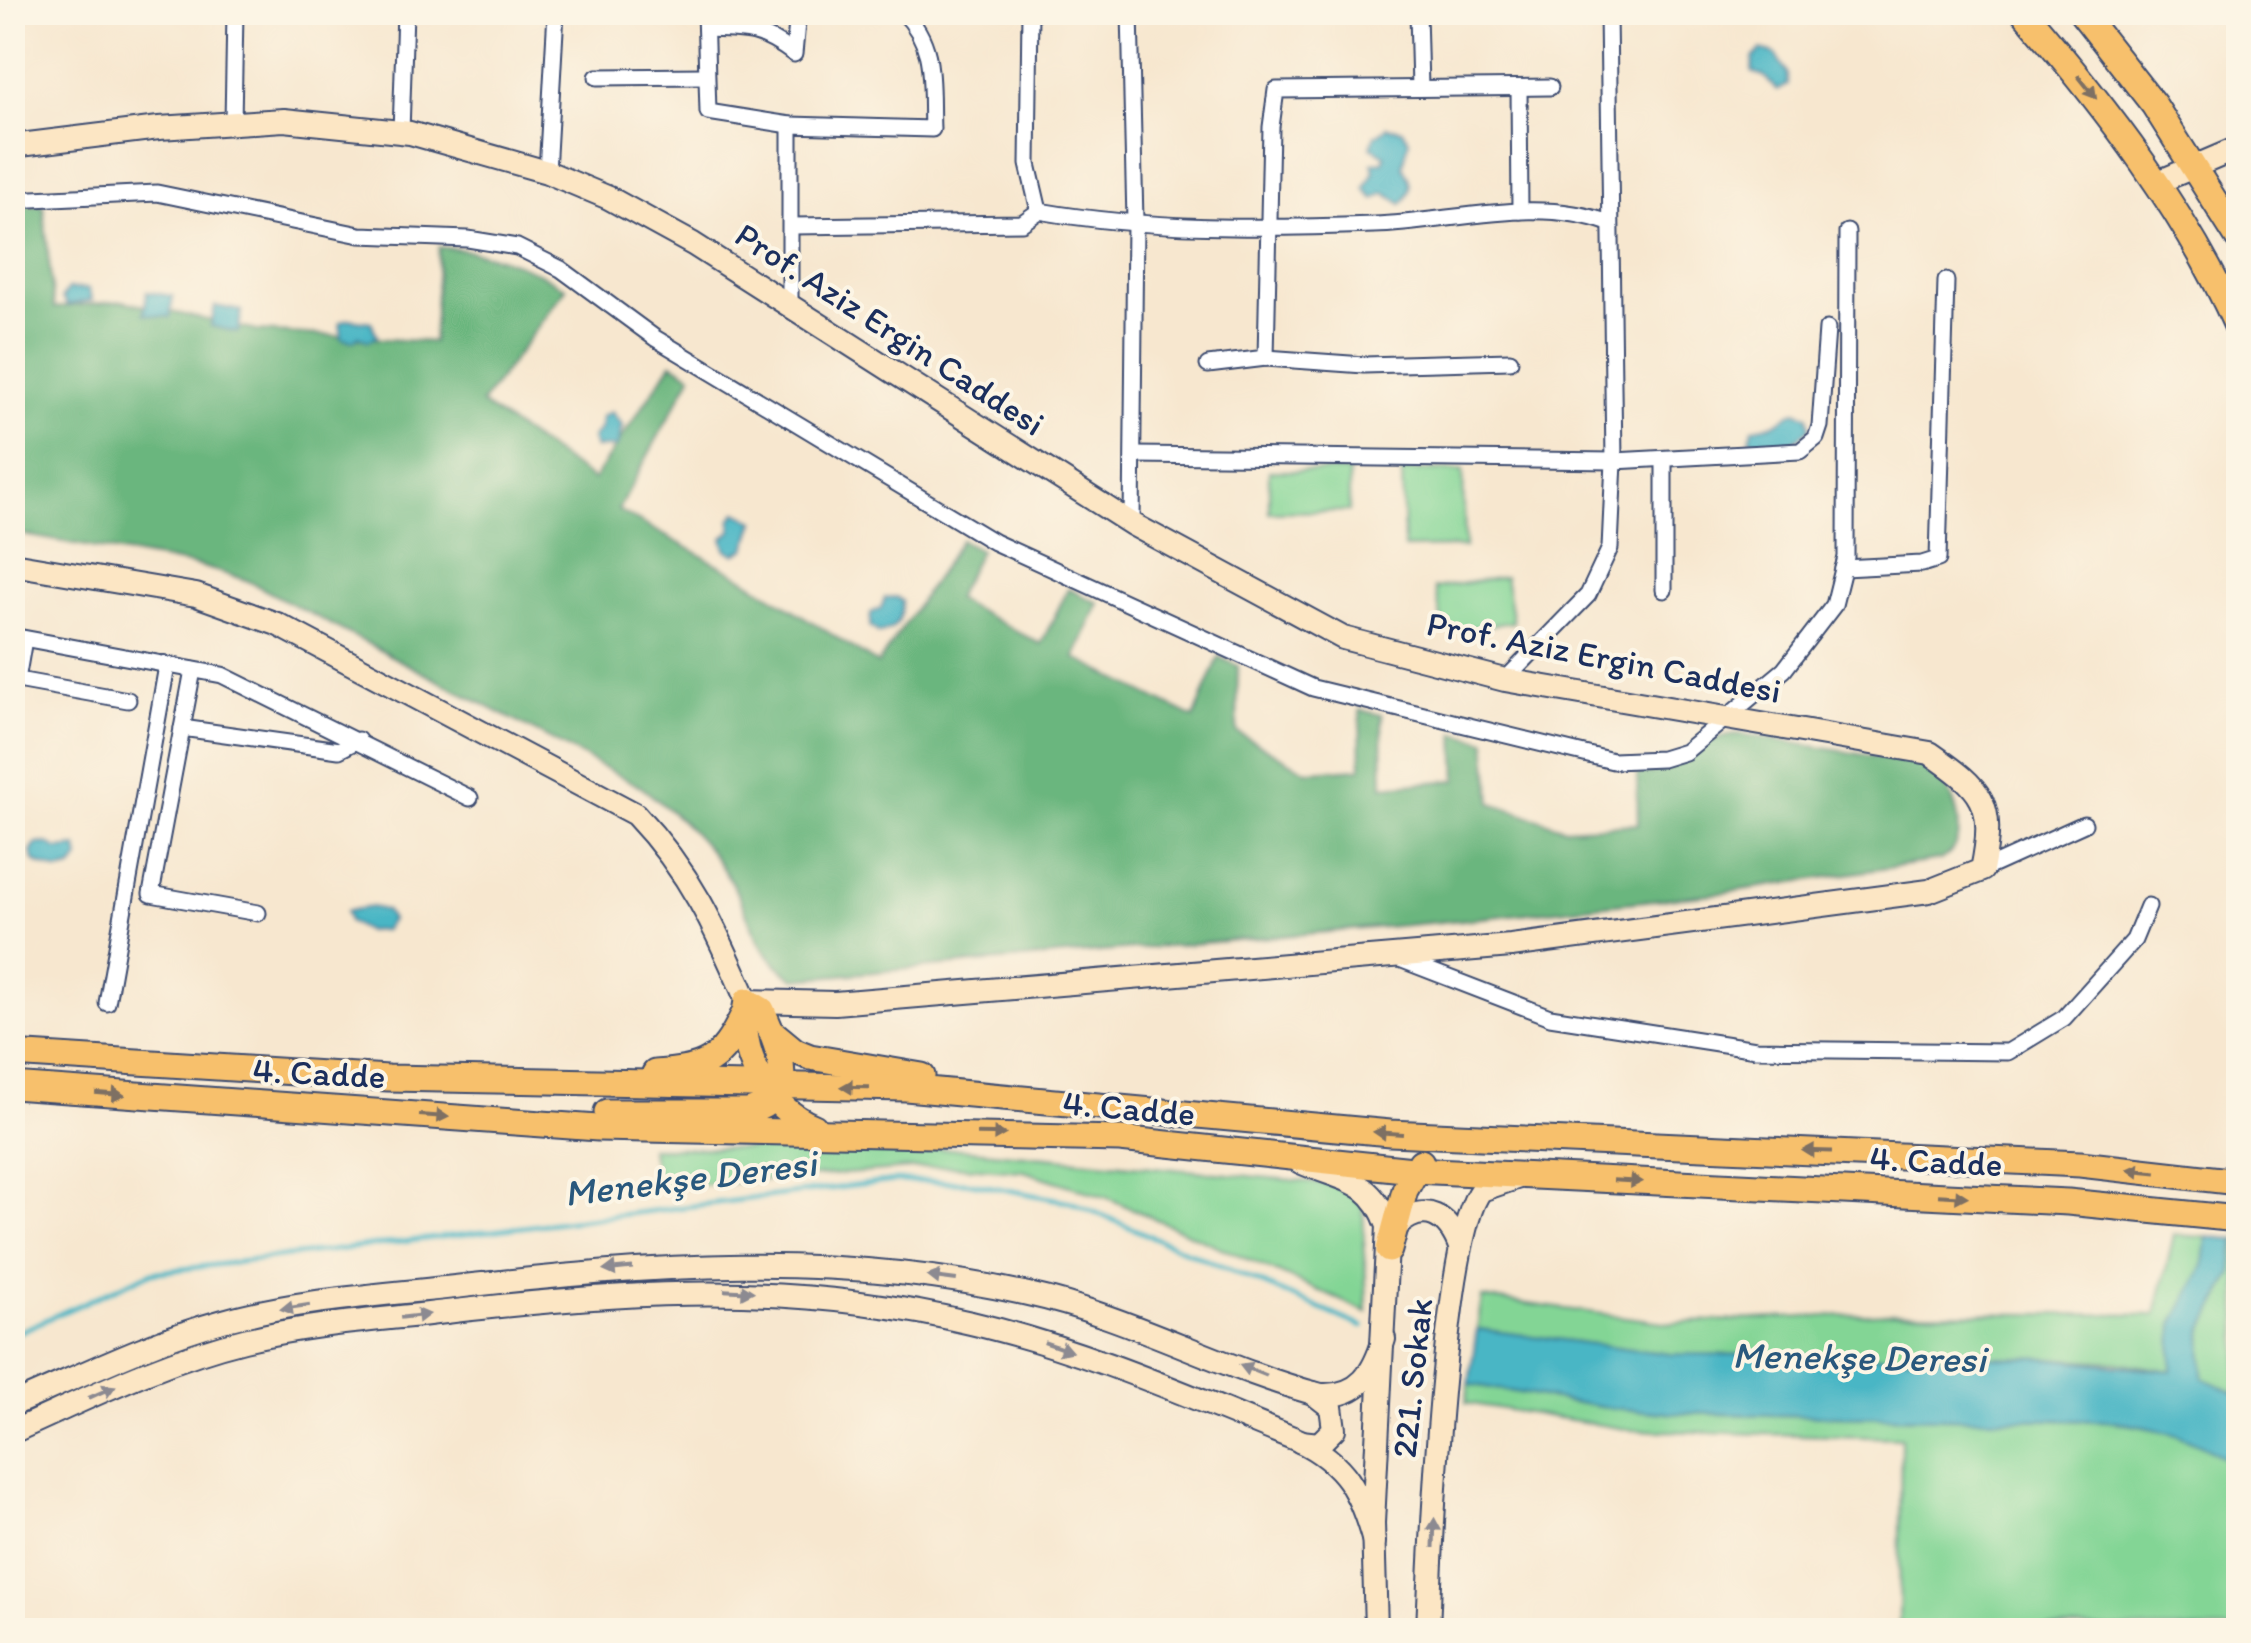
<svg xmlns="http://www.w3.org/2000/svg" width="2251" height="1643" font-family="Itim,sans-serif">
<style>
.green{fill:#83d595;stroke:#4f827a;stroke-width:2.5}
.forest{fill:#6ab67e;stroke:#42726e;stroke-width:2.5}
.water{fill:#49b6c5;stroke:#327292;stroke-width:2.5}
.lines{fill:none;stroke-linecap:round;stroke-linejoin:round}
.stream{stroke:#49b6c5;stroke-width:5}
.street-casing{stroke:#3c4b6f;stroke-width:19}
.secondary-casing{stroke:#3c4b6f;stroke-width:26}
.primary-casing{stroke:#3c4b6f;stroke-width:29}
.street{stroke:#fff;stroke-width:15}
.secondary{stroke:#fce6c4;stroke-width:22}
.primary{stroke:#f7c06c;stroke-width:25}
.oneway{fill:#7e7064}
.oneway2{fill:#8c8a91}
.labels{text-anchor:middle;dominant-baseline:central;stroke-width:8;stroke-linejoin:round;paint-order:stroke}
.street-label{font-size:35px;fill:#1b2f5e;stroke:#fcf5e5}
.water-label{font-size:38px;font-style:italic;fill:#29587d;stroke:#fcf5e5}
</style>
<rect width="100%" height="100%" fill="#fcf5e5"/>
<filter id="ink" filterUnits="userSpaceOnUse"><feTurbulence type="fractalNoise" baseFrequency=".01" numOctaves="2"/><feDisplacementMap in="SourceGraphic" scale="20" xChannelSelector="R" yChannelSelector="G"/><feConvolveMatrix kernelMatrix="1 2 1 2 8 2 1 2 1" color-interpolation-filters="sRGB"/></filter>
<filter id="wash" filterUnits="userSpaceOnUse"><feTurbulence type="fractalNoise" baseFrequency=".0048" numOctaves="4" result="noise"/><feDisplacementMap in="SourceGraphic" scale="40" xChannelSelector="R" yChannelSelector="G"/><feGaussianBlur stdDeviation="2.25" result="paint"/><feColorMatrix in="noise" values="0 0 0 0 0 0 0 0 0 0 0 0 0 0 0 0 0 1.4 0 .05"/><feComposite in="paint" operator="in"/></filter>
<g filter="url(#wash)">
<rect width="100%" height="100%" fill="#f7e7cf"/>
<g class="green">
<polygon points="1463,470 1465,547 1404,548 1402,471"/>
<polygon points="1269,471 1349,471 1349,511 1269,512"/>
<polygon points="1505,577 1513,622 1444,632 1435,588"/>
<polygon points="650,1148 961,1149 1334,1184 1352,1192 1363,1206 1367,1312 1108,1198 1024,1171 948,1166 660,1188"/>
<polygon points="2174,1235 2207,1237 2204,1266 2174,1324 2172,1371 2116,1362 2043,1358 1669,1354 1477,1329 1482,1298 1671,1323 1893,1313 2156,1315"/>
<polygon points="2235,1239 2238,1240 2238,1395 2203,1378 2202,1332 2232,1275"/>
<polygon points="1469,1384 1601,1407 1668,1413 2110,1421 2177,1433 2208,1446 2238,1468 2238,1630 1899,1627 1901,1438 1632,1430 1466,1403"/>
</g>
<path class="forest" d="M43,204L54,308L123,301L257,331L433,342L439,247C487,251 524,263 566,288L481,404L593,480L672,363L692,375L618,510L745,579L878,664L961,540L980,550L955,599L1041,644L1068,589L1099,603L1075,658L1194,718L1219,657L1238,666L1237,732L1307,771L1361,768L1360,710L1382,715L1383,786L1457,780L1455,733L1486,741L1492,803L1565,828L1638,824L1637,774C1690,773 1695,734 1741,734L1931,766C1954,788 1975,841 1940,860L1722,893L1462,920L795,979C750,949 754,918 728,877C705,840 675,813 641,787L246,580L199,566L13,533V207Z"/>
<g class="water">
<polygon points="1761,50 1775,54 1788,74 1788,85 1777,91 1764,76 1752,72 1753,58"/>
<path d="M1387,127L1402,130L1409,140L1403,166C1412,181 1415,190 1402,204L1385,193L1374,199L1365,189L1374,171L1372,163L1383,162L1385,155L1371,147L1375,136Z"/>
<polygon points="68,289 88,289 92,300 67,305 62,298"/>
<polygon points="147,292 173,296 170,317 144,314"/>
<polygon points="215,306 242,311 238,332 211,326"/>
<polygon points="349,319 371,322 377,336 368,341 359,336 353,341 342,339 340,322"/>
<polygon points="1795,411 1808,415 1810,428 1785,448 1772,450 1750,439 1753,428 1774,424"/>
<polygon points="611,412 622,425 617,447 595,448 592,438 600,429 601,417"/>
<polygon points="737,512 755,521 746,549 734,554 726,549 723,538 732,531 731,520"/>
<path d="M896,597L902,601C901,619 898,629 879,633L870,626L871,613L881,608L885,598Z"/>
<polygon points="47,843 58,849 77,847 79,859 72,868 58,871 35,862 31,852 36,844"/>
<polygon points="371,907 385,910 391,920 384,930 366,931 349,922 346,911"/>
<path d="M2207,1237L2235,1239L2232,1274L2202,1332L2203,1378L2238,1395V1468C2199,1437 2159,1428 2110,1421L1668,1413L1601,1407L1469,1384L1477,1329L1669,1354L2043,1358L2172,1371L2173,1324L2204,1266Z"/>
</g>
<g class="lines">
<polyline class="stream" points="12,1335 150,1273 894,1181 966,1182 1071,1202 1363,1327"/>
</g>
</g>
<g filter="url(#ink)">
<g class="lines">
<defs>
<g id="street">
<polyline points="705,12 708,112 790,125"/>
<polyline points="1030,12 1028,164 1039,211"/>
<polyline points="1130,12 1135,221 1132,524"/>
<polyline points="1418,12 1420,88"/>
<path d="M706,29C747,30 761,29 794,54L798,12"/>
<polyline points="597,77 706,76"/>
<polyline points="1519,88 1520,211"/>
<polyline points="233,123 235,12"/>
<polyline points="401,132 405,12"/>
<polyline points="547,172 556,12"/>
<polyline points="12,200 157,193 360,235 468,239 517,247 561,269 655,338 994,542 1313,688 1613,761 1662,759 1685,752 1784,670 1834,605 1846,557 1847,232"/>
<path d="M792,226L1022,223L1039,211C1147,230 1265,229 1374,225C1450,223 1535,195 1609,223"/>
<path d="M790,305V125L932,129C930,84 937,45 903,12"/>
<polyline points="1266,358 1271,127 1276,90 1550,87"/>
<polyline points="1208,365 1266,358 1364,365 1510,361"/>
<polyline points="1135,455 1614,461 1800,451 1816,438 1820,426 1827,329"/>
<polyline points="1664,459 1664,590"/>
<polyline points="1843,568 1922,564 1938,559 1946,281"/>
<polyline points="12,636 222,675 470,798"/>
<polyline points="193,670 151,894 258,913"/>
<polyline points="12,679 128,700"/>
<polyline points="17,680 24,639"/>
<polyline points="1505,680 1588,595 1610,548 1614,461 1608,12"/>
<polyline points="182,728 339,750 358,740"/>
<polyline points="1982,870 2084,824"/>
<polyline points="1397,958 1550,1017 1756,1049 2008,1052 2064,1018 2134,940 2148,906"/>
<polyline points="107,1003 167,666"/>
</g>
<g id="secondary">
<path d="M12,146L159,128L284,120L410,133L547,172L609,198L693,244L1132,524L1343,638L1505,680L1930,753C1983,790 1996,802 1982,870L1929,891L1511,946L835,1003L747,1001C715,927 691,873 635,814L277,624L196,595L12,564"/>
<polyline points="2156,183 2238,148"/>
<path d="M1300,1162C1342,1181 1371,1177 1388,1226L1373,1523L1376,1630"/>
<path d="M1397,1226C1425,1200 1449,1217 1460,1247"/>
<path d="M12,1405C82,1375 150,1341 223,1321C298,1300 378,1295 455,1287C652,1265 832,1250 1028,1294C1130,1316 1221,1369 1321,1395C1360,1397 1374,1372 1384,1339"/>
<path d="M12,1432C88,1398 163,1360 244,1340C310,1324 379,1320 446,1312C627,1291 791,1280 971,1323C1084,1349 1191,1397 1298,1440C1346,1463 1360,1492 1374,1542"/>
<polyline points="1301,1442 1319,1444 1334,1429 1331,1407 1313,1393"/>
<path d="M1428,1630C1431,1555 1443,1237 1481,1190L1519,1177"/>
</g>
<g id="primary">
<path d="M2024,12C2107,109 2186,211 2238,328"/>
<polyline points="2081,12 2154,105 2238,238"/>
<polyline points="772,1032 795,1051 810,1057 922,1076"/>
<polyline points="12,1054 388,1078 906,1088 1390,1133 2080,1164 2238,1182"/>
<path d="M655,1073C706,1069 720,1063 743,1016"/>
<polyline points="12,1086 598,1128 1120,1139 1413,1170 2068,1202 2238,1219"/>
<path d="M607,1112H748C802,1096 779,1049 762,1010L747,1001C735,1050 768,1109 814,1127"/>
<polyline points="1389,1250 1405,1190 1421,1162"/>
</g>
</defs>
<use href="#street" class="street-casing"/>
<use href="#secondary" class="secondary-casing"/>
<use href="#primary" class="primary-casing"/>
<use href="#street" class="street"/>
<use href="#secondary" class="secondary"/>
<use href="#primary" class="primary"/>
</g>
<defs><path id="oneway-solid" d="M-6-.8H1V-3.2L6.5 0L1 3.2V.8H-6Z" transform="scale(2.5)"/></defs>
<g class="oneway">
<use href="#oneway-solid" transform="translate(2087 87) rotate(51)"/>
<use href="#oneway-solid" transform="translate(855 1087) rotate(-179)"/>
<use href="#oneway-solid" transform="translate(110 1094) rotate(5)"/>
<use href="#oneway-solid" transform="translate(434 1116) rotate(4)"/>
<use href="#oneway-solid" transform="translate(1388 1133) rotate(-176)"/>
<use href="#oneway-solid" transform="translate(991 1134) rotate(1)"/>
<use href="#oneway-solid" transform="translate(1817 1151) rotate(-178)"/>
<use href="#oneway-solid" transform="translate(2142 1171) rotate(-174)"/>
<use href="#oneway-solid" transform="translate(1628 1181) rotate(3)"/>
<use href="#oneway-solid" transform="translate(1953 1196) rotate(3)"/>
</g>
<g class="oneway2">
<use href="#oneway-solid" transform="translate(618 1269) rotate(174)"/>
<use href="#oneway-solid" transform="translate(942 1278) rotate(-172)"/>
<use href="#oneway-solid" transform="translate(739 1291) rotate(3)"/>
<use href="#oneway-solid" transform="translate(295 1307) rotate(171)"/>
<use href="#oneway-solid" transform="translate(415 1316) rotate(-7)"/>
<use href="#oneway-solid" transform="translate(1058 1347) rotate(19)"/>
<use href="#oneway-solid" transform="translate(1253 1370) rotate(-158)"/>
<use href="#oneway-solid" transform="translate(102 1392) rotate(-24)"/>
<use href="#oneway-solid" transform="translate(1434 1533) rotate(-88)"/>
</g>
</g>
<g class="labels">
<g class="street-label">
<text transform="translate(890 329) rotate(33)">Prof. Aziz Ergin Caddesi</text>
<text transform="translate(1604 657) rotate(11)">Prof. Aziz Ergin Caddesi</text>
<text transform="translate(319 1073) rotate(3)">4. Cadde</text>
<text transform="translate(1129 1108) rotate(5)">4. Cadde</text>
<text transform="translate(1936 1161) rotate(3)">4. Cadde</text>
<text transform="translate(1412 1378) rotate(-84)">221. Sokak</text>
</g>
<g class="water-label">
<text transform="translate(690 1178) rotate(-7)">Menekşe Deresi</text>
<text transform="translate(1859 1357) rotate(1)">Menekşe Deresi</text>
</g>
</g>
<rect width="2251" height="1643" fill="none" stroke="#fcf5e5" stroke-width="50"/>
</svg>
